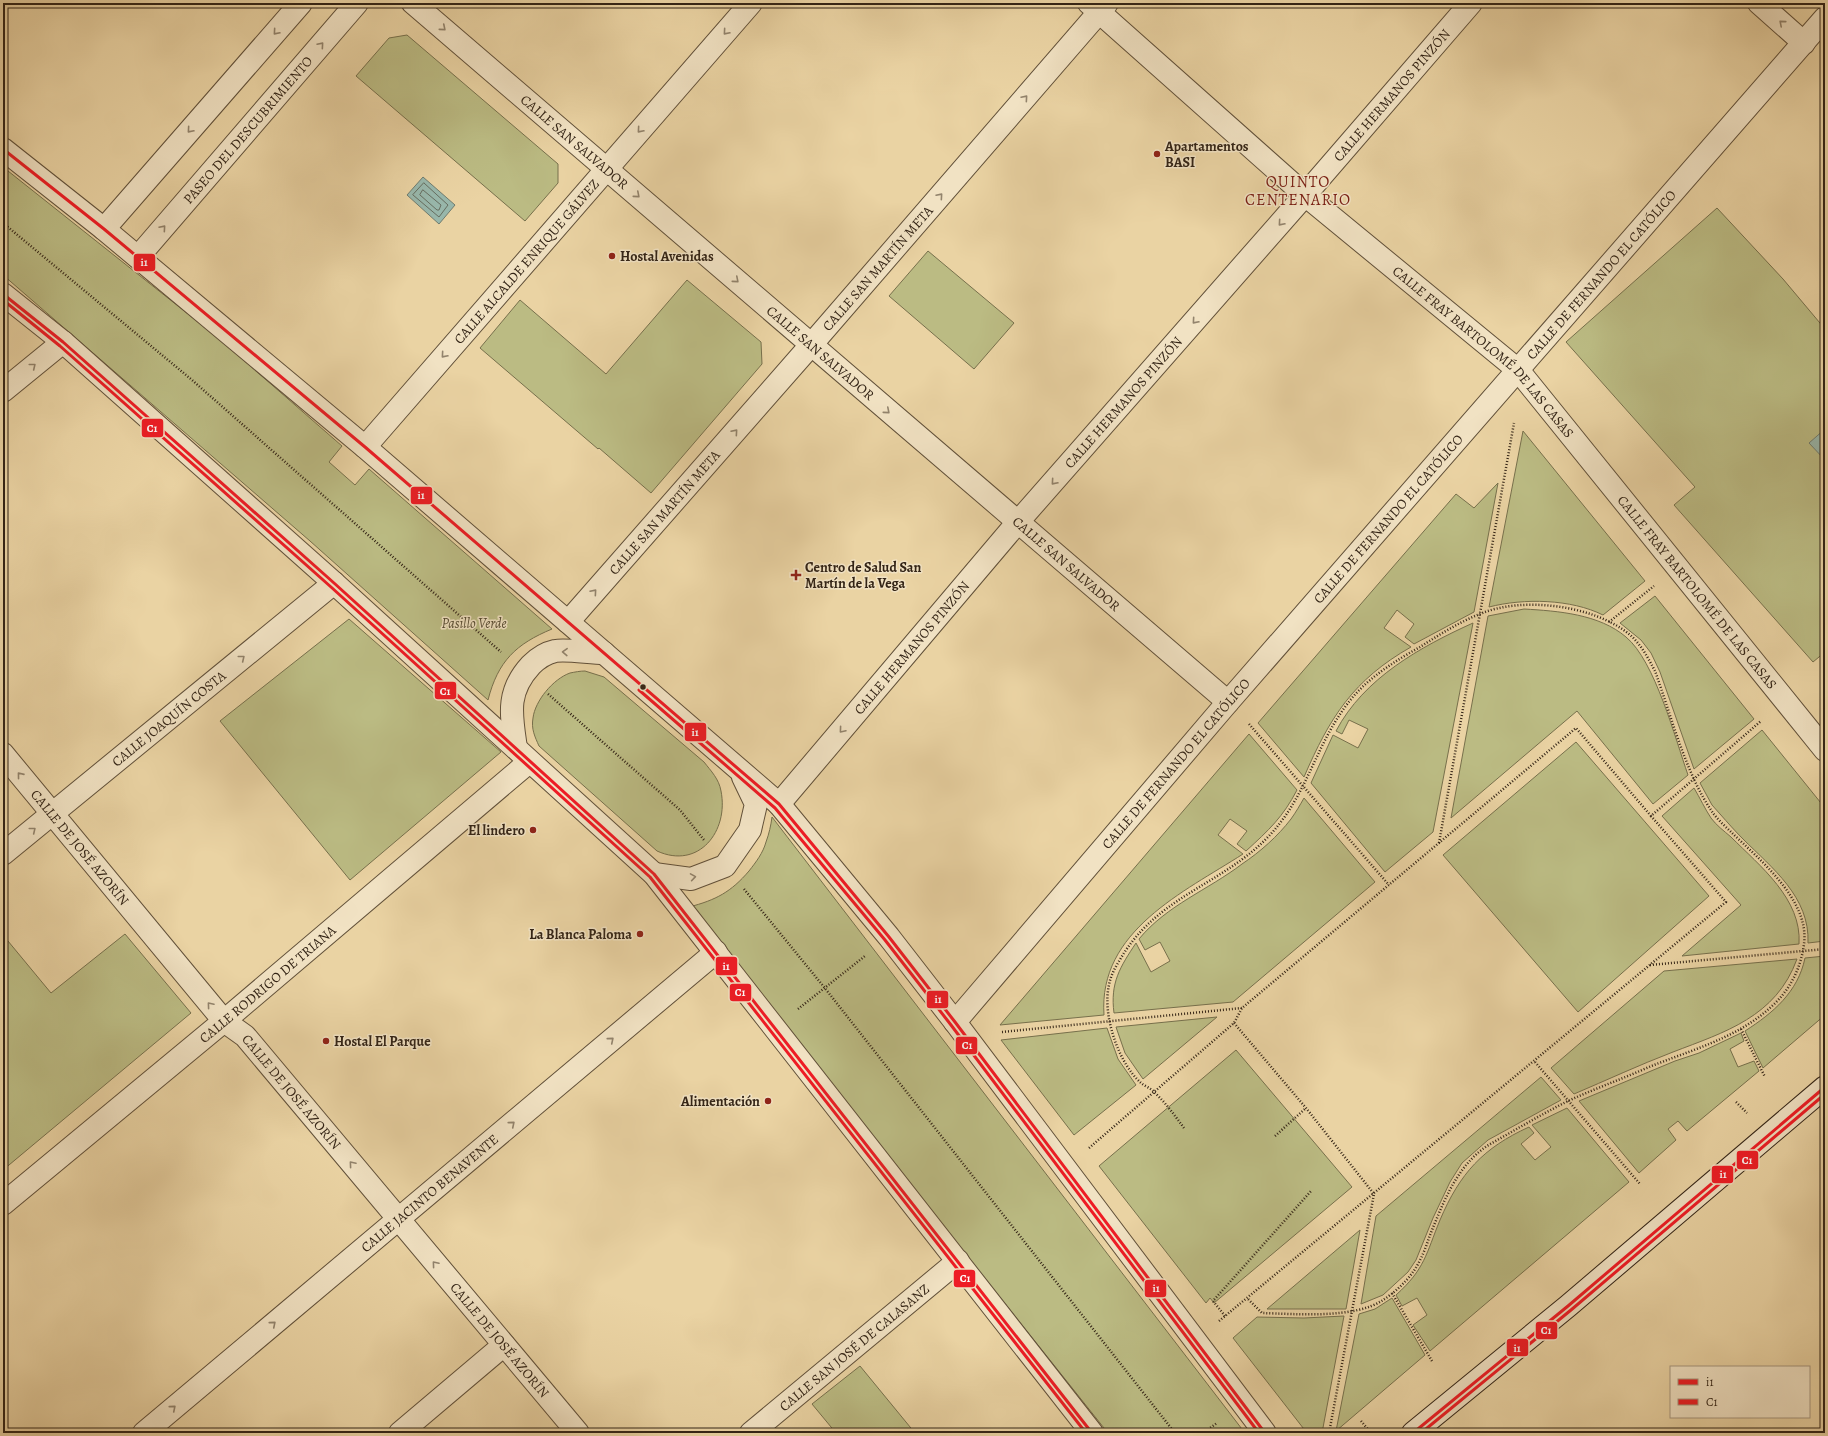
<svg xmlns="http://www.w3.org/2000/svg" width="1828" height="1436" font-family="Alegreya,serif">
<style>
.green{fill:#bbbb83;stroke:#77704c}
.water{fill:#98b7ab;stroke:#707c6f}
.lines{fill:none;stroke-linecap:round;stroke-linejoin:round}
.shore{stroke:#666e60;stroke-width:1}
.street-casing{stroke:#615039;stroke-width:24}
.secondary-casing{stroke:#332416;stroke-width:24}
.path{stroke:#332416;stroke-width:2.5;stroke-dasharray:1 2;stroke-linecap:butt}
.street{stroke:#f1e2c3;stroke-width:22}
.secondary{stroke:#f1e2c3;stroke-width:22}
.bus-1-casing{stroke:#f1e2c3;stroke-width:6}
.bus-2-casing{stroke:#f1e2c3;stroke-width:6}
.bus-1{stroke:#ee1c25;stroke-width:3}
.bus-2{stroke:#ee1c25;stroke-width:3}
.oneway{stroke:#92836c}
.poi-dot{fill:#8f2418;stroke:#f1e2c3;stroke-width:1.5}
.bus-dot{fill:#332416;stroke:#f1e2c3;stroke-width:1.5}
.labels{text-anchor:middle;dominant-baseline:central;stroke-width:3;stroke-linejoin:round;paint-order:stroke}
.street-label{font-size:14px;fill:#332416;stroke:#f1e2c3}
.poi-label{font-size:14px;font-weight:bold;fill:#332416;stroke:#f1e2c3;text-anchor:start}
.park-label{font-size:14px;font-style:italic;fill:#554a31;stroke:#f1e2c3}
.quarter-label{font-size:16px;letter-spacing:1px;fill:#7a1f14;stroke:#f1e2c3}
.line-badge{stroke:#f1e2c3;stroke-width:1.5}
.badge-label{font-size:11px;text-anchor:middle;font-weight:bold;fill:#fff}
</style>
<rect width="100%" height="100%" fill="#ead3a3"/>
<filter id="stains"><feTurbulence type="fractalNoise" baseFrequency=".005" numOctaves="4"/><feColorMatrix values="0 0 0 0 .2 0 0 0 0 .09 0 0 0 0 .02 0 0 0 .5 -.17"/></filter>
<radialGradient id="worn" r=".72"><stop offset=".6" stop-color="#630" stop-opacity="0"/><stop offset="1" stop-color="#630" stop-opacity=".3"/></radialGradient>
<g class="green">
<polygon points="407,35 558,164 558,183 525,221 356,76 389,38"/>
<path d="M3,167L217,337L342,446L329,462L355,485L369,469L552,629C516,644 498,661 488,700L310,541L3,275Z"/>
<polygon points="1717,208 1783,279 1825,329 1825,652 1813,662 1674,505 1695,487 1566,342"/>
<polygon points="928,251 1014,323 974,369 889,296"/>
<polygon points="687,280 761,342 762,364 651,493 599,448 598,449 480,348 520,300 606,374"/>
<path d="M1523,431L1645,581L1603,615C1571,599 1524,598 1489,607Z"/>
<path d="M1498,483L1474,612L1414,644L1405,637L1414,624L1397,610L1384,628L1411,647C1353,680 1330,717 1304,777L1258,723L1456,494L1474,508Z"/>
<polygon points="1655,596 1754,719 1694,769 1660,672 1651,653 1641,640 1620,623"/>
<path d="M1524,609C1558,611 1599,614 1626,637C1655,661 1675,738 1688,775L1653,804L1577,711L1451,818L1488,616Z"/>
<polygon points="349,619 501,752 350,880 220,721"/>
<path d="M1473,623L1433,832L1385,872L1311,783L1333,735L1358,748L1368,729L1349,720L1342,734L1336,731C1364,678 1420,647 1473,623Z"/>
<path d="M585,671L604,677L704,762C711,771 719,779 721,791C729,831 699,870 657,851L539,746C535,737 531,729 533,718C535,701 553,679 570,673C575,672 580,671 585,671Z"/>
<path d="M1762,730L1825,808V941L1808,943C1810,897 1772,868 1743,839C1735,831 1728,823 1720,814L1712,805L1700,783Z"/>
<path d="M1249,734L1297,790C1283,817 1269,830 1246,851L1237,844L1247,831L1230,819L1218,835L1243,854C1184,892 1098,931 1104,1015L1000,1025Z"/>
<polygon points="1576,742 1709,896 1578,1012 1443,855"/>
<path d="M1694,788C1700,798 1705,809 1711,818C1716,825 1724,831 1731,837C1760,866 1802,899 1799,944L1682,956L1741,905L1662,816Z"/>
<path d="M1304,798L1375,882L1233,1002L1114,1013C1110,983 1120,967 1136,943L1151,972L1170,961L1160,942L1145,950L1139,939C1167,905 1208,890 1242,864C1260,852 1278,836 1291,819C1296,812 1300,805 1304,798Z"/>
<path d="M772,817L1245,1433H1108L689,907C716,900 731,892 749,871C756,862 763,853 766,842C769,834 771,825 772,817Z"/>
<polygon points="125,934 191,1013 3,1170 3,935 51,993"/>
<path d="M1825,956V1015L1763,1068L1745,1031C1773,1013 1798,992 1805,958Z"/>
<path d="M1797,959C1776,1017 1725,1032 1673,1052C1639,1065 1607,1080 1574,1094L1551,1068L1664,971Z"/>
<polygon points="1217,1017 1143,1079 1125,1053 1116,1027"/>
<polygon points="1107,1028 1118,1059 1136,1085 1074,1135 1001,1040"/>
<polygon points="1741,1033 1744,1041 1730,1049 1738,1067 1754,1061 1759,1071 1687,1131 1678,1121 1668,1129 1676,1140 1639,1173 1579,1101 1675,1061 1699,1053"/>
<polygon points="1236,1050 1352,1187 1214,1303 1210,1298 1206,1303 1099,1166"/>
<polygon points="1541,1077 1561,1100 1488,1140 1462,1163 1450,1182 1433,1218 1416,1260 1408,1272 1383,1295 1361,1304 1376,1216"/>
<path d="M1567,1108L1629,1182L1430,1351L1413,1325L1427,1315L1417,1298L1402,1306L1396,1295C1425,1269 1426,1254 1440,1220C1460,1173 1483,1148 1529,1127L1534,1133L1521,1144L1535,1160L1551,1147L1532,1125Z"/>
<polygon points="1360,1230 1346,1309 1267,1309"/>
<polygon points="1392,1298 1425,1355 1336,1431 1359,1314 1375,1309"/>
<polygon points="1344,1316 1322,1433 1307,1433 1233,1338 1257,1317 1304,1318"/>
<polygon points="860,1366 915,1433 836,1433 812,1404"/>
</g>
<g class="water">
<polygon points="423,177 455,205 439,224 407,195"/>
<polygon points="1825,429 1825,460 1809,443"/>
</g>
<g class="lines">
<g class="shore">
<polygon points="424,183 448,205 439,217 413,195"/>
<polygon points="423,190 441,205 439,210 437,210 420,195"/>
</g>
<defs>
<g id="street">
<path id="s1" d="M413,3L1228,702"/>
<path id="s2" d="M1089,3L1305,195L1518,370L1825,750"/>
<polyline points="1759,3 1804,43"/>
<polyline points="3,149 104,229 365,447 779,804 889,937 955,1022 1265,1433"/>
<polyline points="104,229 301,3"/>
<path id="s3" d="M138,257L357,3"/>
<polyline points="3,294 63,342 334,583 654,874 1092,1433"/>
<polyline points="3,391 63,342"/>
<path id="s4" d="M365,447L751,3"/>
<path id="s5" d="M568,622L811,345L1107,3"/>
<path d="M516,748C511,714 506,692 531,665C537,659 546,653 555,651C567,649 590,653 604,653"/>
<path id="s6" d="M3,754L224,1021L245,1036L578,1433"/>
<path id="s7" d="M779,804L1017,523L1305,195L1471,3"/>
<path id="s8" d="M3,854L334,583"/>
<polyline points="654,874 691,879 725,866 750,830 756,804 743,777"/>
<path id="s9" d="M955,1022L1228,702L1825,18"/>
<path id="s10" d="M3,1204L224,1021L529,762"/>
<path id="s11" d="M144,1433L716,952"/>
<polyline points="400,1433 504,1345"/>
<path id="s12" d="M751,1433L958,1261"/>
</g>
<polyline id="secondary" points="1413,1433 1568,1306 1825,1087"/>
</defs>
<use href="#street" class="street-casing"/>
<use href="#secondary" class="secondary-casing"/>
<g class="path">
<polyline points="3,223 192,380 501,652"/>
<polyline points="1609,622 1654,586"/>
<polyline points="548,694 680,810 704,840"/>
<polyline points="1249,724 1389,885"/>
<polyline points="1439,843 1514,423"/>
<polyline points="744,889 824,987 1175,1433"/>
<polyline points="1650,965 1825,949"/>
<polyline points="798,1009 865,956"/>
<polyline points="1234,1023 1306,1108 1374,1194 1329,1433"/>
<polyline points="1741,1029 1765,1077"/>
<polyline points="1002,1032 1242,1008"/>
<polyline points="1535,1062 1640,1184"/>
<polyline points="1736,1102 1747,1113"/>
<path d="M1184,1128C1175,1116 1166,1103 1155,1093C1151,1088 1144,1086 1140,1082C1118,1062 1102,1014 1109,985C1111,973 1118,963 1124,953C1161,896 1221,884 1266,839C1307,798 1314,747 1348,703C1366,679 1395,661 1420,647C1439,635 1459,622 1480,614C1522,596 1593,605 1629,634C1641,644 1648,658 1655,671C1671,715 1686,775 1713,813C1718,820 1725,826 1731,832C1759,859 1810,900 1804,944C1801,968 1790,990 1772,1006C1738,1038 1691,1050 1649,1067C1622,1079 1594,1089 1568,1101C1542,1114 1517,1129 1492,1143C1458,1162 1444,1201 1430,1235C1426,1247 1421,1261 1413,1272C1406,1282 1394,1293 1383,1300C1355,1319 1296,1314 1262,1313L1247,1298"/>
<polyline points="1275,1136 1306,1108"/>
<polyline points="1089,1148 1234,1023 1242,1008 1576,728 1651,816 1761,721"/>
<polyline points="1392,1293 1432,1361"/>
<polyline points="1225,1316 1213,1301 1312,1190"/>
<polyline points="1219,1321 1726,902 1651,816"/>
<polyline points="1361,1421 1371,1433"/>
<polyline points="1203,1433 1217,1423"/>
</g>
<use href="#street" class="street"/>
<use href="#secondary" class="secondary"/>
<defs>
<g id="bus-1">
<polyline points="3,149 104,229 365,447 779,804 889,937 955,1022 1265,1433"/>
<polyline points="3,294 63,342 334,583 654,874 1092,1433"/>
<polyline points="1413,1433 1568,1306 1825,1087"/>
</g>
<g id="bus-2">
<polyline points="3,300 60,346 331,587 650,877 1086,1433"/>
<polyline points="639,690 775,808 885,940 951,1025 1259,1433"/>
<polyline points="1421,1433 1571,1310 1825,1094"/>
</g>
</defs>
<use href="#bus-1" class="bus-1-casing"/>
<use href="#bus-2" class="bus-2-casing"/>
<use href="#bus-1" class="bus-1"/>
<use href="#bus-2" class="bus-2"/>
</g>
<defs><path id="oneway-chevron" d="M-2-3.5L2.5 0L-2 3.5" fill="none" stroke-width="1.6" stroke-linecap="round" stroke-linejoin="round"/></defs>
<g class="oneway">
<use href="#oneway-chevron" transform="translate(1782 23) rotate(-139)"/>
<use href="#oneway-chevron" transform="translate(443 28) rotate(40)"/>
<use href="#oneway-chevron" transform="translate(276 32) rotate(131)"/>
<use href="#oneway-chevron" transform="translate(726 32) rotate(131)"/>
<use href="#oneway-chevron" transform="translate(321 45) rotate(-49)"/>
<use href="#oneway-chevron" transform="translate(1025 98) rotate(-49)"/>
<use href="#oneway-chevron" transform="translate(190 130) rotate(131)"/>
<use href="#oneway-chevron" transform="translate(640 130) rotate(131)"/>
<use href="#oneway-chevron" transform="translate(637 195) rotate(41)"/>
<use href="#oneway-chevron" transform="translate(940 196) rotate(-49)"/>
<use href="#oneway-chevron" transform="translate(1281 223) rotate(131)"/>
<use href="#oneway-chevron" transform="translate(163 228) rotate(-49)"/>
<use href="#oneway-chevron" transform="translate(736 280) rotate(41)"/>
<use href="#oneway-chevron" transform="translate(1195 321) rotate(131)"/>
<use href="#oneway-chevron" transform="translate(444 355) rotate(131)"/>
<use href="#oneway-chevron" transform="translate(33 366) rotate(-39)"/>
<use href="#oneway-chevron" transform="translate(887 411) rotate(41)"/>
<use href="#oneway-chevron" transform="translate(735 432) rotate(-49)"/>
<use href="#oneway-chevron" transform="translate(1054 482) rotate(131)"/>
<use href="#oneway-chevron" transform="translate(594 592) rotate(-49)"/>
<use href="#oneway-chevron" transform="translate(565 652) rotate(-178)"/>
<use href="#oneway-chevron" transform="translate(242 658) rotate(-39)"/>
<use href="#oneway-chevron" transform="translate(842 730) rotate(130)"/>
<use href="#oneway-chevron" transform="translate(20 775) rotate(-129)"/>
<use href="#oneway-chevron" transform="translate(33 830) rotate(-39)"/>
<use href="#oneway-chevron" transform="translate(693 877) rotate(-9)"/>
<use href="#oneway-chevron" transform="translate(210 1005) rotate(-130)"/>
<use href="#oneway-chevron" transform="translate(611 1040) rotate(-40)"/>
<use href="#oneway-chevron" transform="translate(512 1124) rotate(-40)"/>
<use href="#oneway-chevron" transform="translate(352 1164) rotate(-130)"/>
<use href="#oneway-chevron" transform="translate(435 1264) rotate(-130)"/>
<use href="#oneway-chevron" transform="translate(273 1324) rotate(-40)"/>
<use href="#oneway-chevron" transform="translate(173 1408) rotate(-40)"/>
</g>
<g class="poi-dot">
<circle cx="1157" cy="154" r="4"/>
<circle cx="612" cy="256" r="4"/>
<path d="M794 569h4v4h4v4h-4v4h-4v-4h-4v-4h4z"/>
<circle cx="533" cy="830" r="4"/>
<circle cx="640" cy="934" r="4"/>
<circle cx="326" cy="1041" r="4"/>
<circle cx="768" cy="1101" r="4"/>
</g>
<circle class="bus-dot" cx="643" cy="687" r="3.5"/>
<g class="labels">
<g class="street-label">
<text stroke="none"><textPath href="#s7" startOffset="937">CALLE HERMANOS PINZÓN</textPath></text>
<text stroke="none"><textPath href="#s3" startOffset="168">PASEO DEL DESCUBRIMIENTO</textPath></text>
<text stroke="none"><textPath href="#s1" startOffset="213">CALLE SAN SALVADOR</textPath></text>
<text stroke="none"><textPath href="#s4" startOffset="246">CALLE ALCALDE ENRIQUE GÁLVEZ</textPath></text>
<text stroke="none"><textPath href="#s5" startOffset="470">CALLE SAN MARTÍN META</textPath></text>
<text stroke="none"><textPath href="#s9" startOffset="988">CALLE DE FERNANDO EL CATÓLICO</textPath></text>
<text stroke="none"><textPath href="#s2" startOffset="527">CALLE FRAY BARTOLOMÉ DE LAS CASAS</textPath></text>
<text stroke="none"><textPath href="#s1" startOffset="537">CALLE SAN SALVADOR</textPath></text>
<text stroke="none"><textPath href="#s7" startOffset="529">CALLE HERMANOS PINZÓN</textPath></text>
<text stroke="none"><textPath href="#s5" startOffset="146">CALLE SAN MARTÍN META</textPath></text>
<text stroke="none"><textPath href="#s9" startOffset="664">CALLE DE FERNANDO EL CATÓLICO</textPath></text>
<text stroke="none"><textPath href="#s1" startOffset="861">CALLE SAN SALVADOR</textPath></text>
<text stroke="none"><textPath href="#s2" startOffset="850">CALLE FRAY BARTOLOMÉ DE LAS CASAS</textPath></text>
<text stroke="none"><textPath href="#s7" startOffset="205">CALLE HERMANOS PINZÓN</textPath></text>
<text stroke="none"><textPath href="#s8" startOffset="214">CALLE JOAQUÍN COSTA</textPath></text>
<text stroke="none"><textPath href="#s9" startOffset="340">CALLE DE FERNANDO EL CATÓLICO</textPath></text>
<text stroke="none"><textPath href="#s6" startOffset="121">CALLE DE JOSÉ AZORÍN</textPath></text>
<text stroke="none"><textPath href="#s10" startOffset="344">CALLE RODRIGO DE TRIANA</textPath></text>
<text stroke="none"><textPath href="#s6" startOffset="445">CALLE DE JOSÉ AZORÍN</textPath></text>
<text stroke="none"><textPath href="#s11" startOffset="373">CALLE JACINTO BENAVENTE</textPath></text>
<text stroke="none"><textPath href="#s6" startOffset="769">CALLE DE JOSÉ AZORÍN</textPath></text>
<text stroke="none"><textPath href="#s12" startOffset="134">CALLE SAN JOSÉ DE CALASANZ</textPath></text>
</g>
<g class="poi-label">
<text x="1165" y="146">Apartamentos<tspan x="1165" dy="16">BASI</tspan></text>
<text x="620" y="256">Hostal Avenidas</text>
<text x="805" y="567">Centro de Salud San<tspan x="805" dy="16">Martín de la Vega</tspan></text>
<text x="525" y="830" text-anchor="end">El lindero</text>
<text x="632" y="934" text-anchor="end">La Blanca Paloma</text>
<text x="334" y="1041">Hostal El Parque</text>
<text x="760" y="1101" text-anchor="end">Alimentación</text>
</g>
<g class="park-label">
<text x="474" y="623">Pasillo Verde</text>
</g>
<g class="quarter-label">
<text x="1298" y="182">QUINTO<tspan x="1298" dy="18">CENTENARIO</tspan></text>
</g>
</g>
<g class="line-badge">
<rect x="133" y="253" width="23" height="19" rx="4" fill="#ee1c25"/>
<rect x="141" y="418" width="23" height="20" rx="4" fill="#ee1c25"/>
<rect x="410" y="486" width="23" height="19" rx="4" fill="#ee1c25"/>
<rect x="434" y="681" width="23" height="19" rx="4" fill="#ee1c25"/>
<rect x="684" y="722" width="23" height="20" rx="4" fill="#ee1c25"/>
<rect x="715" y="956" width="23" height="20" rx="4" fill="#ee1c25"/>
<rect x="729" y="983" width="23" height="19" rx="4" fill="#ee1c25"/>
<rect x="926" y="990" width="23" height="19" rx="4" fill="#ee1c25"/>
<rect x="955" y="1036" width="23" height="19" rx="4" fill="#ee1c25"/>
<rect x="1736" y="1150" width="23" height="20" rx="4" fill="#ee1c25"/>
<rect x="1711" y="1165" width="23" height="19" rx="4" fill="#ee1c25"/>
<rect x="953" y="1269" width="23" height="19" rx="4" fill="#ee1c25"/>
<rect x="1144" y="1279" width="23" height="19" rx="4" fill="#ee1c25"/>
<rect x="1535" y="1321" width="23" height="19" rx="4" fill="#ee1c25"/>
<rect x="1506" y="1338" width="23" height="19" rx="4" fill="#ee1c25"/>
</g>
<g class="badge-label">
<text x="144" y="266">i1</text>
<text x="152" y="432">C1</text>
<text x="421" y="499">i1</text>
<text x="445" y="695">C1</text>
<text x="695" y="736">i1</text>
<text x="726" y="970">i1</text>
<text x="740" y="996">C1</text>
<text x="938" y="1003">i1</text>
<text x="967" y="1049">C1</text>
<text x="1747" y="1164">C1</text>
<text x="1723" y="1178">i1</text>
<text x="965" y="1282">C1</text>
<text x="1156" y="1292">i1</text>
<text x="1546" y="1334">C1</text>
<text x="1517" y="1352">i1</text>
</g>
<rect width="1828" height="1436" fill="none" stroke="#ead3a3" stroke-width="16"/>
<rect x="4" y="4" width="1820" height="1428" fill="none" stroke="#332416" stroke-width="2"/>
<rect x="8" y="8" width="1812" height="1420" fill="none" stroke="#332416"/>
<rect x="1670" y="1366" width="140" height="52" fill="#f1e2c3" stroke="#a5967e"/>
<rect x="1678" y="1379" width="20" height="6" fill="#ee1c25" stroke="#a5967e"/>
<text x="1706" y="1386" font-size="12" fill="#332416">i1</text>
<rect x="1678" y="1399" width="20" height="6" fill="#ee1c25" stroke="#a5967e"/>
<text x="1706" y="1406" font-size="12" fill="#332416">C1</text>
<rect width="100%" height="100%" filter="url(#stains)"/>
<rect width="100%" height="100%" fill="url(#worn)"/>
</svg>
